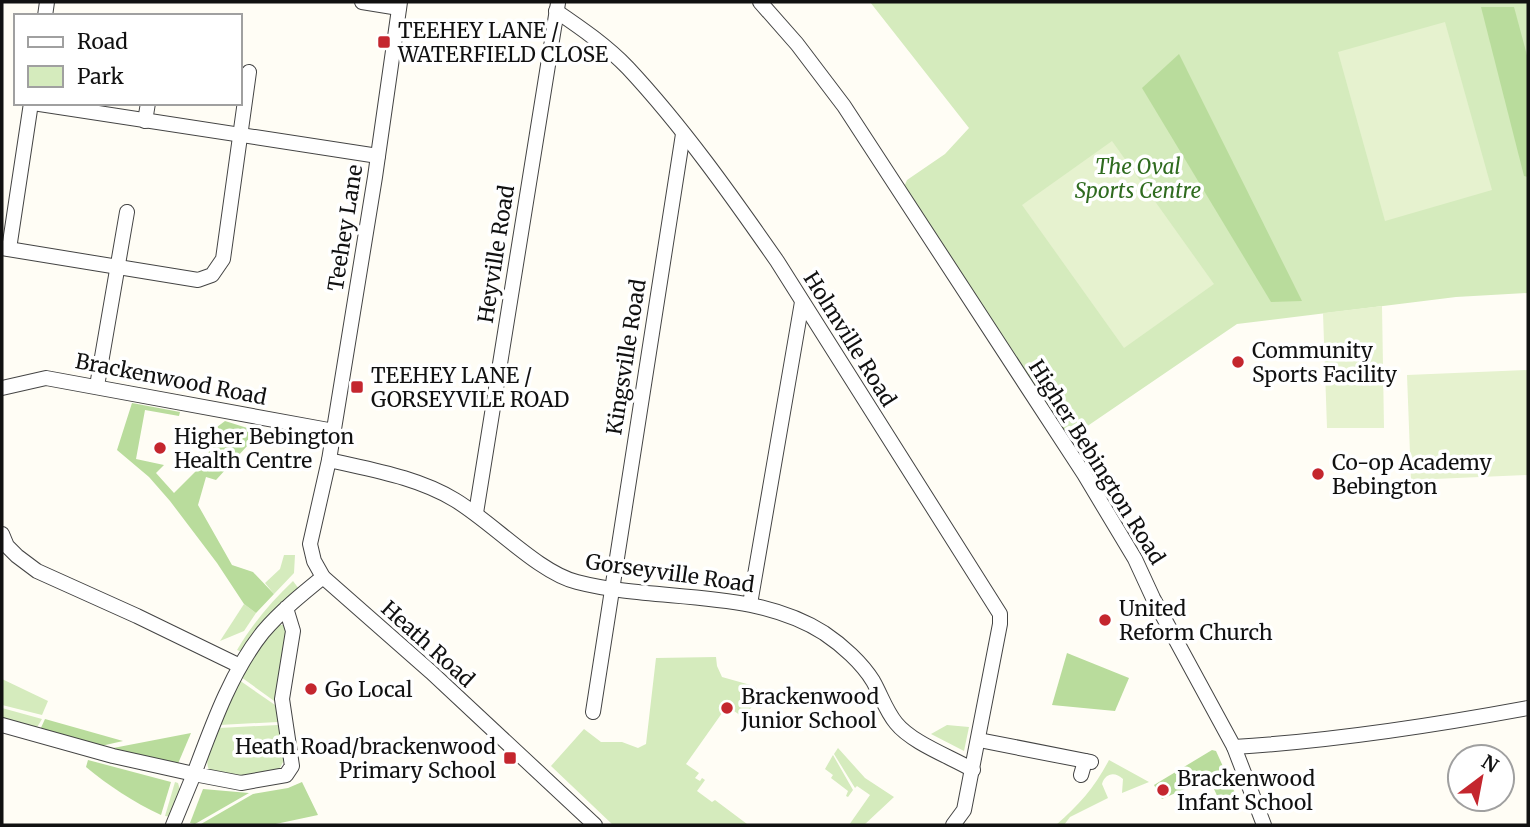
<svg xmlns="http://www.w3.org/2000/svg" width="1530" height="827" font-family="Merriweather,serif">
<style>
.green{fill:#d5ebbd}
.forest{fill:#b9dc9c}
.pitch{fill:#e6f2cf}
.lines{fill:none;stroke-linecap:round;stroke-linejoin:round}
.minor-casing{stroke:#444;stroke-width:16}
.minor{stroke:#fff;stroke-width:14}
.poi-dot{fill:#c4262e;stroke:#fff;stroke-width:2.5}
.labels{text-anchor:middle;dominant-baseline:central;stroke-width:7;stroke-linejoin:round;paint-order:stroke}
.poi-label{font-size:21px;fill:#111;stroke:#fff;text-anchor:start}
.park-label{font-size:21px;font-style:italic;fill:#2f6b1f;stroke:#fff}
.street-label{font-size:21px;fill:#111;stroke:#fff}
</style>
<rect width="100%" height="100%" fill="#fffdf5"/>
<g class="green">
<polygon points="870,2 1528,2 1528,293 1456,297 1237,324 1064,442 901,194 907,180 945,154 969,128"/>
<polygon points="284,555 295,555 294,573 274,594 265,583 280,569"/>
<path d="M293,581L299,589L242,652L237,650C253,623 271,602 293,581Z"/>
<polygon points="244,604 256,613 244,631 220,641"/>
<polygon points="279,625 283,625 287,628 277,703 241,677 266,640"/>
<polygon points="716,657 717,666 722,677 754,686 761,693 744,718 727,706 686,764 699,773 695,778 700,781 702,778 705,780 697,791 712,802 715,800 747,824 753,825 613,825 551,766 584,729 601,742 622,742 638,748 646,744 656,658"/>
<polygon points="2,679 48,701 42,715 2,705"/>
<polygon points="239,680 278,707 278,722 219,725"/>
<polygon points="2,708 42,719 36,729 2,720"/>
<path d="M278,725L285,758L278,772L247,778L209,770C203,757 214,741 219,728Z"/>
<polygon points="947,725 969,727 964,751 931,734"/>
<polygon points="838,748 865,778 894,797 864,825 849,825 870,795 857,786 855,788 834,754"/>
<polygon points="833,755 853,790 848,797 846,796 848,791 831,778 833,775 825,769"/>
<path d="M1109,760L1149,782L1122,793L1123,779C1115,771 1105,773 1102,784L1108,798L1070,817L1064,825H1056C1079,805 1095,787 1109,760Z"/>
<polygon points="175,782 178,783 180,790 171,817 165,816"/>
</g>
<g class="forest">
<polygon points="1481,7 1514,7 1528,59 1528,177 1524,176"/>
<polygon points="1179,54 1302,301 1271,302 1142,88"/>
<polygon points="132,403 180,412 179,416 145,410 136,459 164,465 156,473 174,493 211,456 208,453 225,435 217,427 225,421 260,432 216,480 206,477 198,505 232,565 253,572 274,594 256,613 244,604 217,563 170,501 149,477 117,450"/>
<polygon points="1067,653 1129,678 1115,711 1052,705"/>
<polygon points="45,719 123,741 101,746 40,730"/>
<polygon points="191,733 177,766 108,749"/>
<polygon points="1212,750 1216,751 1235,793 1219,800 1209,778 1162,799 1154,785"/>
<path d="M88,760L171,782L161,815C133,802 109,786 86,767Z"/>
<polygon points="302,782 318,815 271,825 201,824 253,794 288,788"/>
<polygon points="203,789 249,793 195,824 190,823"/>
</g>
<g class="pitch">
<polygon points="1445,22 1492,190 1385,221 1338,52"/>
<polygon points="1112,141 1214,284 1124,348 1022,205"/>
<polygon points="1382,306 1384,428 1327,428 1323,313"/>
<polygon points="1528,370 1528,475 1411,480 1407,375"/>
</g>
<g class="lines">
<defs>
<g id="minor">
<polyline points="362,2 399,8"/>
<polyline points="400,2 375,177 329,460 310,544 314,561 323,577 431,672 595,825"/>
<path d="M760,2L797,44L844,106L1084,474L1135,559L1153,598L1234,747C1333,741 1431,726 1528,708"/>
<path d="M556,11C581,28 607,46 628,68C683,127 731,195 777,261L1000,614V624L964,810L953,825"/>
<polyline points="45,16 47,2"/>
<polyline points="33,103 378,156"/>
<polyline points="145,121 148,103"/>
<polyline points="2,248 198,280 212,275 223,259 249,72"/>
<polyline points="9,249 31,103"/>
<polyline points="97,386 127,212"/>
<polyline points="2,388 46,378 334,431"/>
<path d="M329,460C372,470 417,477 455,500C492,522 539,573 577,582C658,603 751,587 824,633C842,645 862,663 873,681C881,695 886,711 896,723C912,743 951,757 973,770"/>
<polyline points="476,513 558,3"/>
<polyline points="2,534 7,546 17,556 37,571 137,616 240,666"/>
<polyline points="750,604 802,302"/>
<path d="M286,608L293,631L282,699L292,766L286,775L241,783L194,774C212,726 231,672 263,632C281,611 302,594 323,577"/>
<polyline points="593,712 683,134"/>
<polyline points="2,725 113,756 194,774 173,825"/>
<polyline points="979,740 1091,762"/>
<polyline points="1234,747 1264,825"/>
<polyline points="1081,775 1085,761"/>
</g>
</defs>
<use href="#minor" class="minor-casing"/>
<use href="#minor" class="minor"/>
</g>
<g class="poi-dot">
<rect x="377" y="35" width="14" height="14" rx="3.5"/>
<circle cx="1238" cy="362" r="7"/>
<rect x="350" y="380" width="14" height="14" rx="3.5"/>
<circle cx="160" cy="448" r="7"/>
<circle cx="1318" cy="474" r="7"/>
<circle cx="1105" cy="620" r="7"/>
<circle cx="311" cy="689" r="7"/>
<circle cx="727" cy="708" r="7"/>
<rect x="503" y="751" width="14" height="14" rx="3.5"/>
<circle cx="1163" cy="790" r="7"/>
</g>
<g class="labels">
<g class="poi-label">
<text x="398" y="30">TEEHEY LANE /<tspan x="398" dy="24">WATERFIELD CLOSE</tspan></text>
<text x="1252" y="350">Community<tspan x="1252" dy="24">Sports Facility</tspan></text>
<text x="371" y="375">TEEHEY LANE /<tspan x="371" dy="24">GORSEYVILE ROAD</tspan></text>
<text x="174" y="436">Higher Bebington<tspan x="174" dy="24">Health Centre</tspan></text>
<text x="1332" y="462">Co-op Academy<tspan x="1332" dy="24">Bebington</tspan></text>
<text x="1119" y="608">United<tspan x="1119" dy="24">Reform Church</tspan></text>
<text x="325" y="689">Go Local</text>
<text x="741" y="696">Brackenwood<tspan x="741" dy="24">Junior School</tspan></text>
<text x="496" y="746" text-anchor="end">Heath Road/brackenwood<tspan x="496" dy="24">Primary School</tspan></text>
<text x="1177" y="778">Brackenwood<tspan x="1177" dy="24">Infant School</tspan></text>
</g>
<g class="park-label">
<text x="1138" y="166">The Oval<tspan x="1138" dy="24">Sports Centre</tspan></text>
</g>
<g class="street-label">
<text transform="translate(345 228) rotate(-81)">Teehey Lane</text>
<text transform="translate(496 254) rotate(-81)">Heyville Road</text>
<text transform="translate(850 339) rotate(58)">Holmville Road</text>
<text transform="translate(626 357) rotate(-81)">Kingsville Road</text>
<text transform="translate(171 379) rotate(11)">Brackenwood Road</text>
<text transform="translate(1097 462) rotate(58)">Higher Bebington Road</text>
<text transform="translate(670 573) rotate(8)">Gorseyville Road</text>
<text transform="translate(428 644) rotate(42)">Heath Road</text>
</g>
</g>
<rect width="1530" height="827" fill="none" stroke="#111111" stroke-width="7"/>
<rect x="14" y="14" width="228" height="91" fill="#ffffff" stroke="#a0a0a0" stroke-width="2"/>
<rect x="28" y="37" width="35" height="10" fill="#ffffff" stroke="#a0a0a0" stroke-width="2"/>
<text x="77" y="49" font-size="21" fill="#111111">Road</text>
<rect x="28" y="66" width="35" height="21" fill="#d5ebbd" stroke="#a0a0a0" stroke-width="2"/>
<text x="77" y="84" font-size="21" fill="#111111">Park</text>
<g transform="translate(1481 778) rotate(32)"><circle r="33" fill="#ffffff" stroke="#a0a0a0" stroke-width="2"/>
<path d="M0-5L12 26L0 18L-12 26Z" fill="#c4262e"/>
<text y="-10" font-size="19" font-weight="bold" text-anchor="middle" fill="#111111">N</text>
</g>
</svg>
